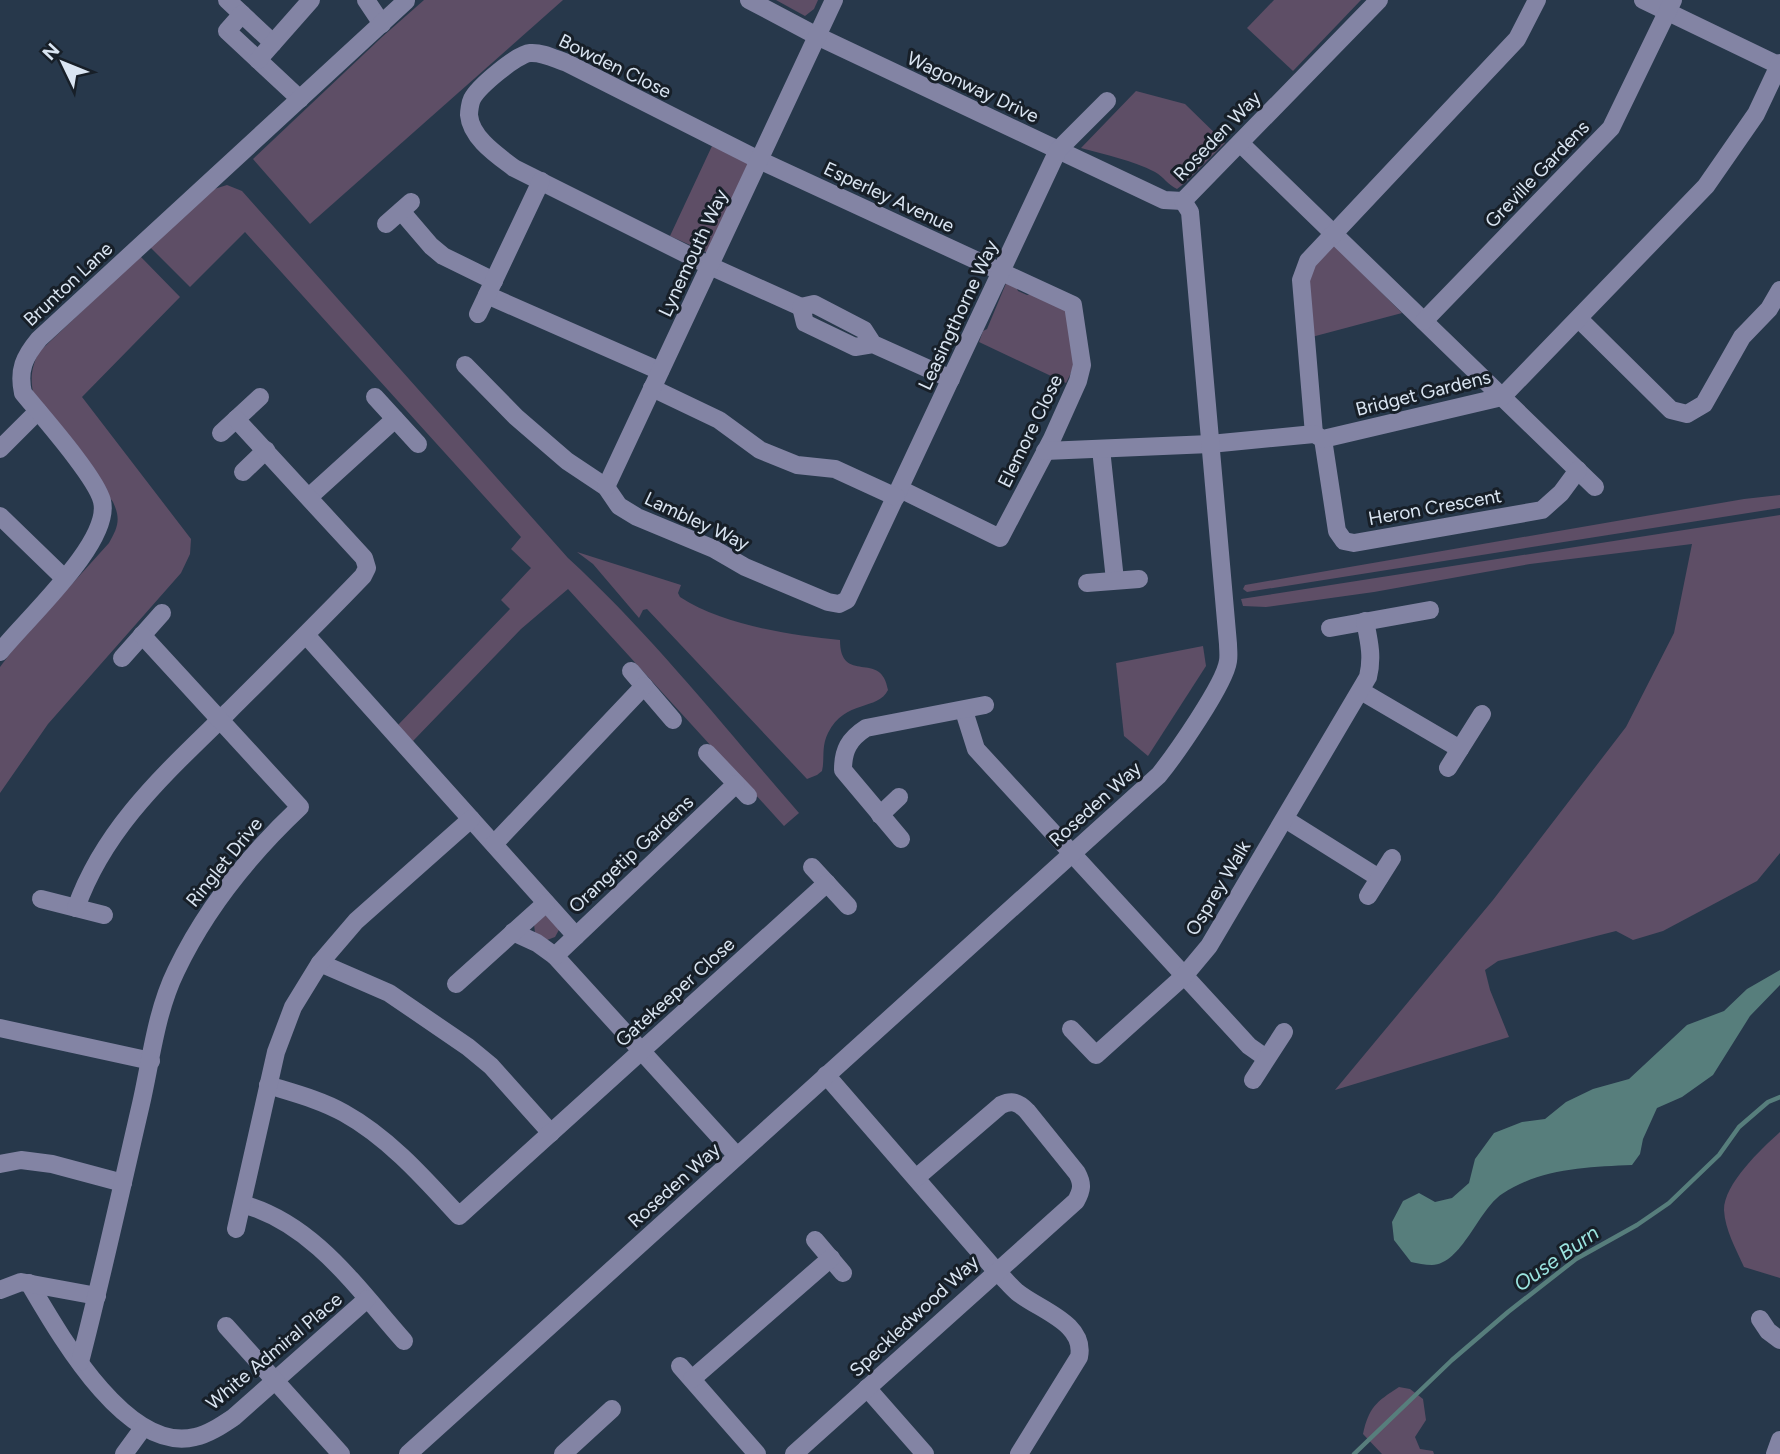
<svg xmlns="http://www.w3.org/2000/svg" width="1780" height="1454" font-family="Figtree,sans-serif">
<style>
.green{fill:#5e4e66}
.water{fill:#577e7c}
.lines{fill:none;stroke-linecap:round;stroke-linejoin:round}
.stream{stroke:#577e7c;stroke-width:4.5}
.minor{stroke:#8384a4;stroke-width:18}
.labels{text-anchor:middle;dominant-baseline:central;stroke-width:6;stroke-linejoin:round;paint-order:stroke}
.street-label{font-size:19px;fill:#dae5f2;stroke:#171f28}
.water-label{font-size:21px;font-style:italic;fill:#9be5e0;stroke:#171f28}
</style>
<rect width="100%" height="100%" fill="#27384b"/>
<g class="green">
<polygon points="424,0 563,0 310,224 253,159 382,37"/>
<polygon points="776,0 818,0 814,9 805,16"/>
<polygon points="1274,0 1361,0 1293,71 1247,28"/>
<path d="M1136,91L1185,104L1225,143L1185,183L1177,189C1168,185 1164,177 1155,172C1132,160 1106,155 1081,148Z"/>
<polygon points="712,146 751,164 710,254 670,236"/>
<path d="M227,185L242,191L568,558C652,635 724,727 799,813L784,826L568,589L521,629L413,741L397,726L510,609L501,600L531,568L511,549L521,537L245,232L190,287L150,247L211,190Z"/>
<polygon points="1327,244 1336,247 1402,313 1308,338 1308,261"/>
<path d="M140,256L180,297L82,397L191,539L190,554L181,573L48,724L0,793V667L15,647L109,543C118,527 121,519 113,502L33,392C30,377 32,366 39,352Z"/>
<polygon points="1007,281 1015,284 1018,291 1027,295 1034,293 1070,309 1074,367 1066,383 979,342 983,331 987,329"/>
<polygon points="1780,495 1780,508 1247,592 1243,589 1245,585 1744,499"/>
<polygon points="1780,515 1780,853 1757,881 1663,931 1633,940 1616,931 1498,961 1485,970 1490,990 1509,1037 1335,1090 1493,900 1626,727 1674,633 1692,544 1530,564 1374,592 1266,607 1243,606 1241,599"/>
<path d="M577,552L681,585L678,593L680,597C723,625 789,635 840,640C840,686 882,649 888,690C878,711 845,699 828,733C821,747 825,758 822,771L817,775L807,779L647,609L643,610L639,618L593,564Z"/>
<polygon points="1203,646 1206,666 1148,756 1124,736 1116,663"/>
<polygon points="545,915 560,928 555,937 547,940 535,933 534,924"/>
<path d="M1780,1132V1278L1744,1267C1736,1249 1725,1230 1724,1210C1724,1184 1761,1149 1780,1132Z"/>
<path d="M1399,1387L1410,1389L1423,1399L1426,1420L1415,1437L1420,1449L1433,1451L1434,1454H1382L1363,1434C1369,1407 1376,1402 1399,1387Z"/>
</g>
<path class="water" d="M1780,970V985L1750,1016L1713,1075L1682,1097L1657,1108L1643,1139L1640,1154L1632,1165C1588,1167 1541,1168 1502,1194C1478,1210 1462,1264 1432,1265C1425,1265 1417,1263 1411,1262L1394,1240L1392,1222L1403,1201L1419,1193L1435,1202L1452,1198L1469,1183L1475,1159L1494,1133L1522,1122L1545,1119L1566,1102L1593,1089L1629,1079L1687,1025L1724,1011L1747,989Z"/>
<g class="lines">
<polyline class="stream" points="1354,1454 1452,1360 1508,1312 1576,1259 1637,1225 1669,1203 1719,1155 1739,1127 1768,1102 1780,1097"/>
<g class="minor">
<polyline points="227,0 273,43"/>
<polyline points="366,0 382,24"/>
<polyline points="749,0 817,36 1164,200 1183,201"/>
<polyline points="1643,0 1780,66"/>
<polyline points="242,14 227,31 300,99"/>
<polyline points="258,60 311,0"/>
<polyline points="1240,143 1595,487"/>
<polyline points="1183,201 1379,0"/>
<polyline points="401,211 431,246 443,256 494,281"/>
<polyline points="386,224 411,202"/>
<polyline points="487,295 660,371"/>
<path d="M801,307L710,266L514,168C497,155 471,138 469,115C469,112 470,103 472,99C478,87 517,54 530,53C543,52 555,59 567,63L759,160L1073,305L1082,365L1078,381L1052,439L1000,538L900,489"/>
<polyline points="478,314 541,181"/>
<polyline points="1579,319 1671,410 1687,414 1704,404 1742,337 1769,309 1780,290"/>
<polyline points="1424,321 1611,128 1673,0"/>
<polyline points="873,344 855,347 805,323 801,307 814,304 864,330 873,344 951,379"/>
<polyline points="465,365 516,417 567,461 606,487 619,506 637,517 714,549 745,567 828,602 839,604 847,600 1058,150 1107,101"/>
<polyline points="652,388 719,420 760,450 797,465 835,469 896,497"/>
<polyline points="375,397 418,444"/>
<polyline points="221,433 260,397"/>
<polyline points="1314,434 1301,280 1308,261 1517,39 1537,0"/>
<polyline points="1323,439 1337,531 1344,541 1354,543 1542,510 1561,493 1578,470"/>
<polyline points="0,449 38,411"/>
<polyline points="1101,449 1115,580"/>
<polyline points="1045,451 1210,444 1314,434 1323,439 1502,397 1706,186 1756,114 1780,63"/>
<polyline points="243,472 266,450"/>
<polyline points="606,487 834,0"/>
<polyline points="309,497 395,419"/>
<polyline points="0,516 64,578"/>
<polyline points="1087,583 1139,579"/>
<polyline points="1330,628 1430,610"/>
<polyline points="306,635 576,936"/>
<path d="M0,652C26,619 112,542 102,501C96,477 41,415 23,393C18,370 24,357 39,339L406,1"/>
<polyline points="122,658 162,613"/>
<polyline points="631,671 673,720"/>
<polyline points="1361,691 1460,749"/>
<polyline points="964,711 976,749 1249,1046 1266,1058"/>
<polyline points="707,753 748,796"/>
<polyline points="1448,768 1482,714"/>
<polyline points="880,815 899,797"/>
<polyline points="1285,819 1379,878"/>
<path d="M901,839L843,770C843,750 849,739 866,728L985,705"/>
<polyline points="494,844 644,686"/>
<polyline points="812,867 848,906"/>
<polyline points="1368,896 1392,858"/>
<polyline points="41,899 104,915"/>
<path d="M76,908C105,826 168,771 228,712C273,667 319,622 363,576L367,568L364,558L236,419"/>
<polyline points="513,932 537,943 555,956 737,1156"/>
<polyline points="555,956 736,784"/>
<polyline points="320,963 389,993 468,1047 491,1066 551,1133"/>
<polyline points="456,984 546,903"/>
<polyline points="0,1028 151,1061"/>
<path d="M1071,1029L1096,1055L1184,976L1209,946L1368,677C1373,657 1369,641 1365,621"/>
<path d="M826,1075L997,1272C1004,1278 1010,1286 1017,1292C1039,1310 1086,1323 1079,1357L1019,1454"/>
<polyline points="1253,1080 1284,1032"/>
<path d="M268,1085C294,1093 321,1100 344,1113C389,1138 425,1179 459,1216L827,883"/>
<polyline points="0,1164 21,1160 52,1164 123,1183"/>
<path d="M242,1204C313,1223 357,1288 404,1341"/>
<polyline points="236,1229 276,1052 293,1007 320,963 356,921 471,819"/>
<polyline points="815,1240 843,1273"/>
<path d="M29,1283C58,1332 126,1454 195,1437C209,1434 222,1425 234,1417L367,1299"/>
<polyline points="0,1290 21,1282 97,1296"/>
<polyline points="1760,1319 1768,1331 1780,1340"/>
<polyline points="226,1326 341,1454"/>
<path d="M80,1362C102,1277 121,1190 141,1104C151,1060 156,1012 176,971C206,908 249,855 300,807L142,635"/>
<polyline points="680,1366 757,1454"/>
<polyline points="692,1379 831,1258"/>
<polyline points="867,1388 925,1454"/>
<polyline points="124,1454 143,1428"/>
<path d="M408,1454L1159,775C1175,755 1225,684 1228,661C1229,655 1228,649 1228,644L1190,212L1183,201"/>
<polyline points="563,1454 612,1409"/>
<path d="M794,1454L1076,1201C1082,1190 1083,1184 1077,1173L1027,1111C1018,1102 1012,1100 1001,1105L916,1178"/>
<polyline points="1775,1454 1780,1440"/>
</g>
</g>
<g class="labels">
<g class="street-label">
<text transform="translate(615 66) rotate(26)">Bowden Close</text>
<text transform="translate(973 87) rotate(25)">Wagonway Drive</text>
<text transform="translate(1217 136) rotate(-46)">Roseden Way</text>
<text transform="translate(1537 174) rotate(-46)">Greville Gardens</text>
<text transform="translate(889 197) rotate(25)">Esperley Avenue</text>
<text transform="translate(693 253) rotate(-65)">Lynemouth Way</text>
<text transform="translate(68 284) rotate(-43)">Brunton Lane</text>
<text transform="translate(958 315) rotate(-65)">Leasingthorne Way</text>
<text transform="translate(1423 393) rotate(-14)">Bridget Gardens</text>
<text transform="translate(1030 431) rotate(-64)">Elemore Close</text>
<text transform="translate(1435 507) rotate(-10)">Heron Crescent</text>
<text transform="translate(697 521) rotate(25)">Lambley Way</text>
<text transform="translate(1095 804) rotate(-42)">Roseden Way</text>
<text transform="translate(631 854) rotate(-43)">Orangetip Gardens</text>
<text transform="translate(224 862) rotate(-51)">Ringlet Drive</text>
<text transform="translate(1218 888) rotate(-59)">Osprey Walk</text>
<text transform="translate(675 992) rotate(-42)">Gatekeeper Close</text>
<text transform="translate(674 1185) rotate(-42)">Roseden Way</text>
<text transform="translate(914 1316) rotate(-43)">Speckledwood Way</text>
<text transform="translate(274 1351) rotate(-40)">White Admiral Place</text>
</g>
<g class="water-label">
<text transform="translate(1556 1258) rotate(-35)">Ouse Burn</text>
</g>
</g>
<g transform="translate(63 63) rotate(313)" stroke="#171f28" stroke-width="5" paint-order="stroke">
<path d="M0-5L12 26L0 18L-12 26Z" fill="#dae5f2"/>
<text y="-10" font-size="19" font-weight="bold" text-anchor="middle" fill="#dae5f2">N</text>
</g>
</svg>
